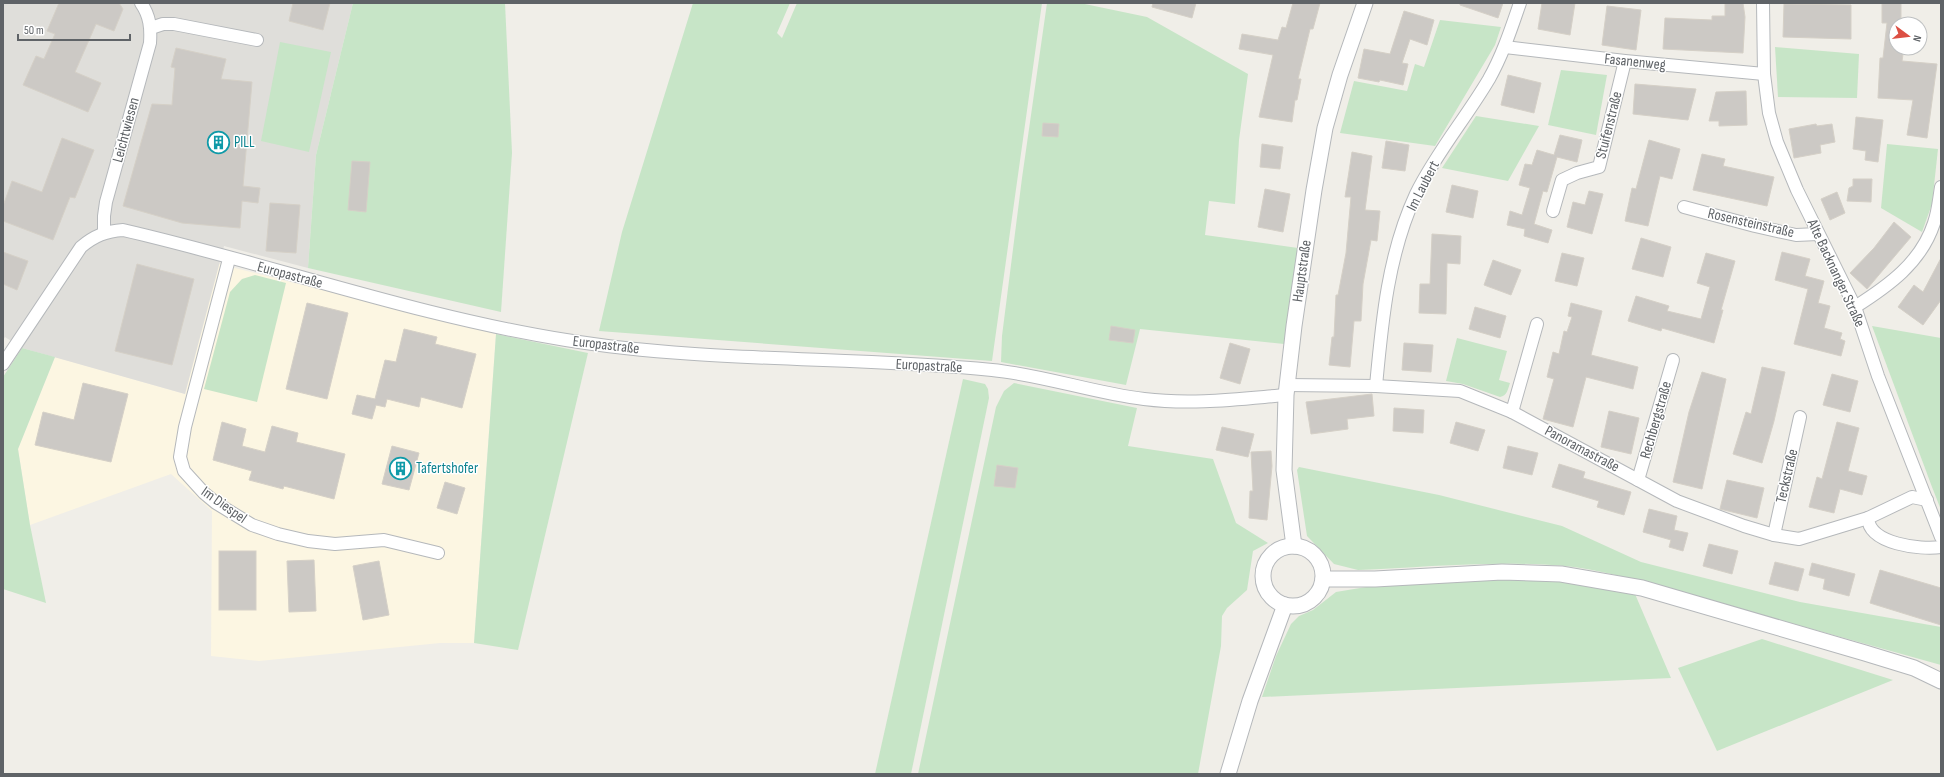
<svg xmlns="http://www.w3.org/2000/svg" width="1944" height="777" font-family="'Sofia Sans Condensed',sans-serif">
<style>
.commercial{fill:#fcf6e2}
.industrial{fill:#dfdeda}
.green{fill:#c7e5c7}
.building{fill:#ccc9c5;stroke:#d5d0c7}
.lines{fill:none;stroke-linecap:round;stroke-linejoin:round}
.minor-casing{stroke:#b5b8bb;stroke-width:14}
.tertiary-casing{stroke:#b5b8bb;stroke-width:17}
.minor{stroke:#fff;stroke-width:12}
.tertiary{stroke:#fff;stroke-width:15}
.labels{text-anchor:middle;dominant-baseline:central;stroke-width:3;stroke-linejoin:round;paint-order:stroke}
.street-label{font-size:15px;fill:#5f6367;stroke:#fff}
.culture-label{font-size:15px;fill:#0d838f;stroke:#fff;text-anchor:start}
</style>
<rect width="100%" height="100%" fill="#f0eee8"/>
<polygon class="commercial" points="219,264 496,334 474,643 440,643 259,661 211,656 212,511 171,474 30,525 18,449 55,357 185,394"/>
<polygon class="industrial" points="3,3 353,3 316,155 308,268 224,246 185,394 22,348 5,337 3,340"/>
<g class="green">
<polygon points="353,3 505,3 512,153 501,312 308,268 316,155"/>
<polygon points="693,3 790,3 777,33 782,38 797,3 1042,3 992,361 599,331 622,232"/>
<polygon points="1047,3 1080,3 1147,17 1248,74 1239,140 1235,204 1209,201 1205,235 1298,248 1284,344 1140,329 1126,385 1001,362 1002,336 1022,178"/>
<polygon points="1440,20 1501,27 1495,45 1435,146 1340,133 1354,81 1407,91 1415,64 1424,67"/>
<polygon points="280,42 331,52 309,152 261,141"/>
<polygon points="1775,47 1859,54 1857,98 1778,97"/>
<polygon points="1561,70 1607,75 1596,135 1548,125"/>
<polygon points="1476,116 1539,126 1508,181 1442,168"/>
<polygon points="1887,144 1938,149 1932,204 1922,232 1881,208"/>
<polygon points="255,275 286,283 257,402 204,389 230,292 242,279"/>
<polygon points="1872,326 1941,338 1941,510 1932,487"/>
<polygon points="496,334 588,353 518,650 474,643"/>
<path d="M1457,338L1507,351L1499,380L1510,383C1508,389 1507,396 1500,397L1463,384L1446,381Z"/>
<polygon points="22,348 55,357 18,449 30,525 46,603 3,589 3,377"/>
<polygon points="963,379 985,384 988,389 989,398 911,774 875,774"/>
<polygon points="1014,383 1137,408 1128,446 1213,459 1236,523 1268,543 1253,551 1247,590 1227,608 1222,616 1221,646 1198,774 918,774 996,407 1004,391"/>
<path d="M1299,467L1439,495L1562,526L1641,562L1800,602L1941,627V665L1633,579C1611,574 1588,568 1565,566C1496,560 1426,567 1358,570L1334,564L1307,536L1297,470Z"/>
<polygon points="1513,579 1556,579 1635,594 1671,678 1262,697 1276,656 1291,624 1299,616 1313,610 1336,592 1372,586"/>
<polygon points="1762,639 1893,680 1717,751 1678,668"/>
</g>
<g class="building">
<polygon points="59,3 119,3 123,9 114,31 96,24 75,72 101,83 88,112 23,85 36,56 44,59 55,34 47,31"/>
<polygon points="293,3 330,3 323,30 289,21"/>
<polygon points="1153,3 1196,3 1192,18 1152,7"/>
<polygon points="1293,3 1320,3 1313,29 1310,29 1298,79 1301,79 1297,100 1295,100 1292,122 1259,117 1273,55 1239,49 1242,34 1278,40 1282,27 1286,28"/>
<polygon points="1460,3 1503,3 1498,18 1460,5"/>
<polygon points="1542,3 1575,3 1570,35 1538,29"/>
<polygon points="1725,3 1743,3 1745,17 1743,53 1663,49 1665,18 1712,20 1712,16 1725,16"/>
<polygon points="1882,3 1901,3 1901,23 1896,23 1896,48 1904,48 1902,61 1937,64 1927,138 1907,135 1913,100 1878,98 1880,58 1883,58 1887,23 1882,23"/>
<polygon points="1784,4 1851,5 1851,39 1783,37"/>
<polygon points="1607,6 1641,10 1636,50 1602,45"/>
<polygon points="1404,11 1434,20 1427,45 1410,39 1402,63 1408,64 1403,85 1380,80 1379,82 1358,78 1364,49 1390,54"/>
<polygon points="176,48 226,59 221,79 252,82 243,186 260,188 258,203 242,201 240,228 182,223 123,206 152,104 172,105 175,68 171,67"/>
<polygon points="1508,75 1541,83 1534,113 1501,105"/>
<polygon points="1635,84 1696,89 1688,120 1633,114"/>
<polygon points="1746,91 1747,125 1719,126 1719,121 1709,121 1716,92"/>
<polygon points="1856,117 1883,120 1878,162 1865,160 1866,151 1853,149"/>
<polygon points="1043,123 1059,124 1058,137 1042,136"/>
<polygon points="1816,124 1817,126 1832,124 1835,142 1820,145 1821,153 1794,158 1789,129"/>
<polygon points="1560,135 1582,140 1577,162 1557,157 1547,192 1543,191 1534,224 1552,230 1548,243 1524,236 1525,229 1507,225 1510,211 1522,215 1530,188 1519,185 1525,164 1532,165 1537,150 1554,155"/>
<polygon points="62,138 94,150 75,198 70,197 53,240 3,221 3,206 12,181 42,192"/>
<polygon points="1649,140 1680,149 1672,179 1660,176 1648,226 1625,221 1632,188 1636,189"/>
<polygon points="1386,141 1409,145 1405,171 1382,168"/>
<polygon points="1262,144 1283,147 1280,169 1260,167"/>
<polygon points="1352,152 1372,156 1365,210 1380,211 1377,241 1371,240 1363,284 1361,321 1354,321 1350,367 1329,365 1332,337 1334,337 1336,295 1338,295 1346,253 1351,197 1345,197"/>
<polygon points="1702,154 1725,159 1723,166 1774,177 1767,206 1693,190"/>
<polygon points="352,161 370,162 366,212 348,210"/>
<polygon points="1853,179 1872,179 1871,202 1847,201 1849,188 1853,186"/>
<polygon points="1452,185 1478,191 1473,218 1446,212"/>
<polygon points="1265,189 1290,194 1283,232 1258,227"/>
<polygon points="1589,191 1603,194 1592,234 1567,227 1573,202 1585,205"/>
<polygon points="1837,192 1845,213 1830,220 1821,199"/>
<polygon points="270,203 300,205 296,253 266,251"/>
<polygon points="1894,222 1911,237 1867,289 1850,273 1874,248"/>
<polygon points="1432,234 1461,236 1460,264 1447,263 1446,314 1419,313 1420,284 1430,284"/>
<polygon points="1641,238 1671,247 1663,277 1632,269"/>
<polygon points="3,252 28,261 17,290 3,284"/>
<polygon points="1782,252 1810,259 1805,276 1824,281 1818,303 1830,306 1824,328 1842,333 1840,339 1845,341 1841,356 1794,344 1808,289 1775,280"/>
<polygon points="1562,253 1584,258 1577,286 1555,281"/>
<polygon points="1706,253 1735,261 1721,310 1723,310 1714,343 1662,328 1661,331 1628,321 1636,296 1669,306 1667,311 1701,319 1710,287 1697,283"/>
<polygon points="1941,258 1941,300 1923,325 1898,307 1914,285 1923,292"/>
<polygon points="1493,260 1521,270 1511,295 1484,285"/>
<polygon points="137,264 194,279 172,365 115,351"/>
<polygon points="307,303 348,313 327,399 286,389"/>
<polygon points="1571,303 1602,311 1591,355 1638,367 1633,389 1586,377 1573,427 1543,419 1554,379 1547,377 1553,352 1559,354 1564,331 1567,332 1572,317 1568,316"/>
<polygon points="1475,307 1506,316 1500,338 1469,329"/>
<polygon points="1111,326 1135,330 1133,343 1109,340"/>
<polygon points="404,329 437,337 435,344 476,354 462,408 421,397 419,407 387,399 385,407 376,405 372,419 352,414 357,395 375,399 385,360 396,362"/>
<polygon points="1230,343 1250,349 1240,384 1220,378"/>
<polygon points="1404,343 1433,345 1431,372 1402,370"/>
<polygon points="1762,367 1785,372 1774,421 1762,463 1733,454 1746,412 1751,414"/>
<polygon points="1702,372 1726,379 1702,489 1673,482 1689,412"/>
<polygon points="1832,374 1858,381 1850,412 1823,405"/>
<polygon points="83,383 128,394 111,462 35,445 43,412 74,420"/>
<polygon points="1372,394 1374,416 1347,419 1348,429 1311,434 1306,402"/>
<polygon points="1394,408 1424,410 1423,433 1393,431"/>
<polygon points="1609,411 1639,418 1631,454 1601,447"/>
<polygon points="222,422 246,429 242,446 265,452 272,426 298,433 296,442 345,454 334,499 284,486 283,489 249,480 252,471 213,460"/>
<polygon points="1456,422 1485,430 1478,451 1450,443"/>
<polygon points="1837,422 1859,428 1848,471 1867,476 1862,495 1840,489 1834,513 1809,507 1817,477 1822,479"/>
<polygon points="1222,427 1254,434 1248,457 1216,450"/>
<polygon points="392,446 419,453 409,490 382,484"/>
<polygon points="1508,446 1538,453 1532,475 1503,468"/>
<polygon points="1271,451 1272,466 1267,520 1249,518 1250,491 1253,491 1251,452"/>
<polygon points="1559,464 1585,472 1583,478 1631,492 1624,515 1597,507 1599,501 1552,487"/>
<polygon points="997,465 1018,468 1015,488 994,486"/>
<polygon points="1727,480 1764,488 1757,518 1720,509"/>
<polygon points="445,482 465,488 457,514 437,508"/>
<polygon points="1649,509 1677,516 1674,530 1688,533 1683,551 1669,547 1671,540 1643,532"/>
<polygon points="1709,544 1738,551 1732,574 1703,566"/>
<rect x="219" y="551" width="37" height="59"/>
<polygon points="314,560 316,611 289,612 287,561"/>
<polygon points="379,561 389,615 363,620 353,566"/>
<polygon points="1775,562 1804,569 1798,591 1769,584"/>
<polygon points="1812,563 1855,574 1849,596 1823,589 1825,579 1809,575"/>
<polygon points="1880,570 1941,588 1941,625 1870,603"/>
</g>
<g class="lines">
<defs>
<g id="minor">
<polyline points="1763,3 1764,74 1769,113 1777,142 1797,190 1855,307 1878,376 1941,537"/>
<polyline points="151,28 163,24 174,24 257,40"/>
<polyline points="1505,47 1625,61 1764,74"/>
<polyline points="1684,207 1755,226 1796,235 1818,234"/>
<polyline points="1553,211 1562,180 1577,173 1599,167 1625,61"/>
<path d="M104,232V216L106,202L150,43C151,28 150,16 141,3"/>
<polyline points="229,259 185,427 180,457 184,471 204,493 216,503 252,525 278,534 308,541 335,544 384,540 438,553"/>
<path d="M1855,307C1888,286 1921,263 1934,223C1938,212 1939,199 1941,187"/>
<path d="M3,364L81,247C94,236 106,231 123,230C271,264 415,316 566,340C707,363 851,356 992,370C1044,375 1093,393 1144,399C1192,405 1238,399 1286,395"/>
<polyline points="1287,385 1376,386 1460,391 1512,412 1677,501 1744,526 1774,535 1799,539 1868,518 1912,497 1927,500"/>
<path d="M1376,386C1382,321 1388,254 1416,194C1436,153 1466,118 1489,79C1503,54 1511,29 1520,3"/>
<polyline points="1512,412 1537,324"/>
<polyline points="1638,480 1673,360"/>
<path d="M1868,518C1869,544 1920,550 1941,547"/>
<polyline points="1774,535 1800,417"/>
</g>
<g id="tertiary">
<polyline points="1294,546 1284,470 1286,395 1294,326 1314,190 1325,128 1340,75 1365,3"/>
<circle cx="1293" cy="576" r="30"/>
<polyline points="1323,579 1375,579 1502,572 1561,574 1642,588 1865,653 1914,668 1941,681"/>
<polyline points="1228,774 1250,701 1285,605"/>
</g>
</defs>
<use href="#minor" class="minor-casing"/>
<use href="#tertiary" class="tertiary-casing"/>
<use href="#minor" class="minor"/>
<use href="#tertiary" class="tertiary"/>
</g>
<defs>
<symbol id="building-ring" viewBox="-11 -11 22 22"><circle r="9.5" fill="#fff" stroke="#0f9aa8" stroke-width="1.5"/><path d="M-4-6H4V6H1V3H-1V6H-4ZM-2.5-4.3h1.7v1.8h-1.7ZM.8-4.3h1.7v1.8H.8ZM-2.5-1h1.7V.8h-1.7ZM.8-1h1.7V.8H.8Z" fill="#0f9aa8"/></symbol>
</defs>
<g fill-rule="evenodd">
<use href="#building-ring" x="206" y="130" width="25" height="25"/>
<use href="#building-ring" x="388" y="456" width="25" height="25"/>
</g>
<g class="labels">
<g class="street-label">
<text transform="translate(1635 62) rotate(6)">Fasanenweg</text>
<text transform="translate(1609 125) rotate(-76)">Stuifenstraße</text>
<text transform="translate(126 130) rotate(-75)">Leichtwiesen</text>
<text transform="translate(1423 186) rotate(-63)">Im Laubert</text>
<text transform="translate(1751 223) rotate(13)">Rosensteinstraße</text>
<text transform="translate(1302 271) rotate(-82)">Hauptstraße</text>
<text transform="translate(1836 273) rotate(65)">Alte Backnanger Straße</text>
<text transform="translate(290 275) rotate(15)">Europastraße</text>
<text transform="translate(606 345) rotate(7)">Europastraße</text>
<text transform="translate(929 366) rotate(3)">Europastraße</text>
<text transform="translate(1656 420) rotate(-74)">Rechbergstraße</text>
<text transform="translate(1582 449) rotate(28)">Panoramastraße</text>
<text transform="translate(1787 476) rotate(-77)">Teckstraße</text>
<text transform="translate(224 505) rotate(35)">Im Diespel</text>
</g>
<g class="culture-label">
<text x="234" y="142">PILL</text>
<text x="416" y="468">Tafertshofer</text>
</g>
</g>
<rect width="1944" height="777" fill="none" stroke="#5f6367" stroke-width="8"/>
<g transform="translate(1908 36) rotate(105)"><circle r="19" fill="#ffffff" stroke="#bfc1c2"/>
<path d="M0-3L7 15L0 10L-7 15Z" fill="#dc4f43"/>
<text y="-6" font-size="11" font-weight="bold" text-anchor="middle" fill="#5f6367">N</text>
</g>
<path d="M18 34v6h112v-6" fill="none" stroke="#5f6367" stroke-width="2"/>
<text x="24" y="34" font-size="12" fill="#5f6367" stroke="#ffffff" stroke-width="3" paint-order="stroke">50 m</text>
</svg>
